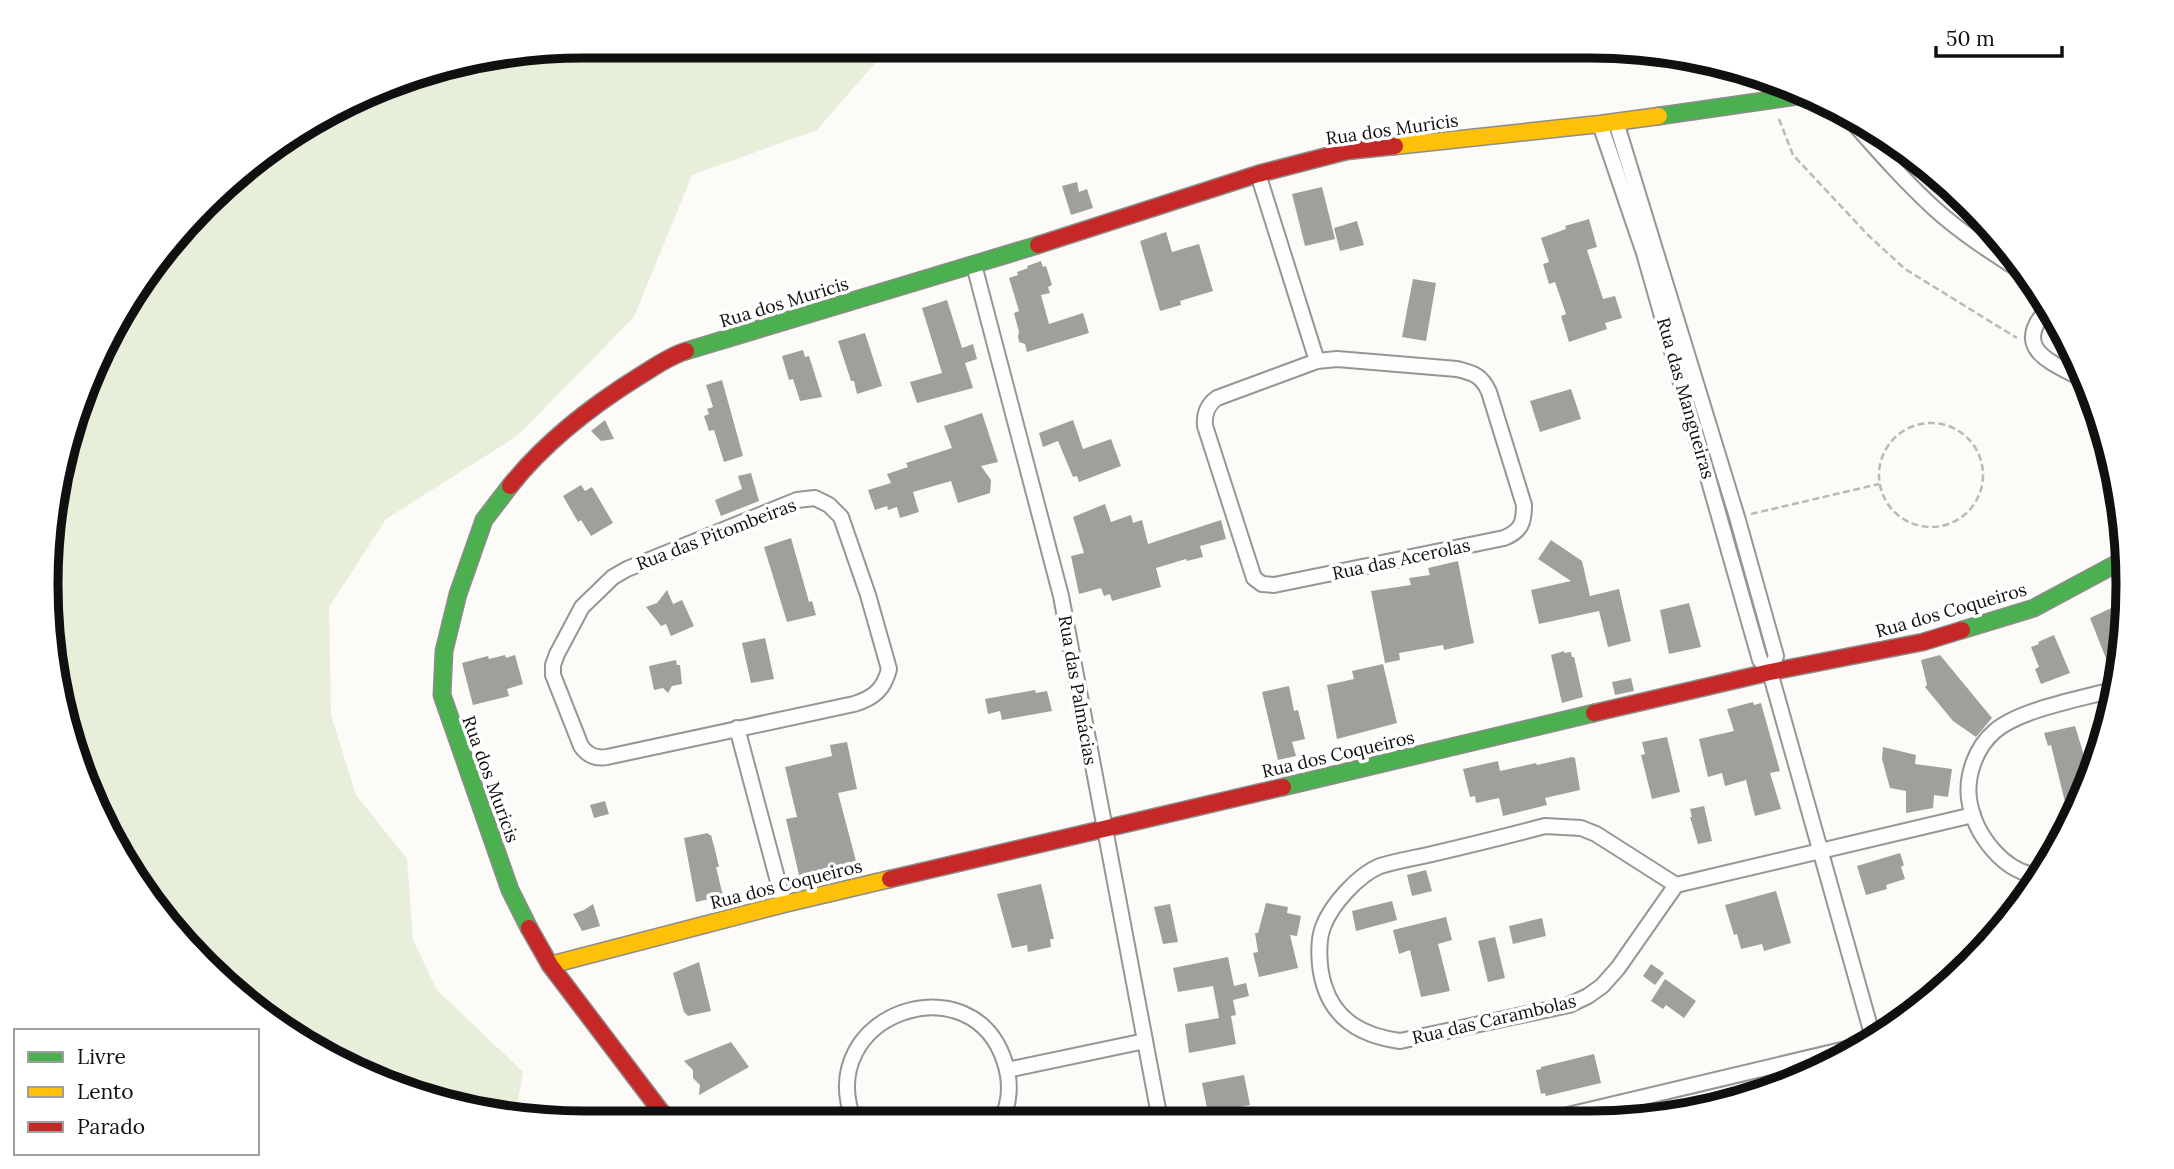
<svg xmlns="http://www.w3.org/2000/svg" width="2174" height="1169" font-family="Lora,serif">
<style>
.green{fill:#e7efda}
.building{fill:#a09f9c}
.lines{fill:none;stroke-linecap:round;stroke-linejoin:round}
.street-casing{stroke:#969694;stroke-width:18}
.fast-casing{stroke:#8d8c8b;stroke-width:19}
.slow-casing{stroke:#8d8c8b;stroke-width:19}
.jam-casing{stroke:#8d8c8b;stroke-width:19}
.path{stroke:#b9b9b8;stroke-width:2.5;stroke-dasharray:7 3.5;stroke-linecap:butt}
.street{stroke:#fffefe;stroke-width:14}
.fast{stroke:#4caf50;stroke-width:16}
.slow{stroke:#ffc107;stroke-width:16}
.jam{stroke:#c62828;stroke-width:16}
.labels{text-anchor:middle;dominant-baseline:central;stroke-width:7;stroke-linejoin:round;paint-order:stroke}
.street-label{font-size:18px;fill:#101010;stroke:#fff}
.rim{fill:none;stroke:#101010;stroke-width:9}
</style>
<rect width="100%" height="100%" fill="#fcfbf7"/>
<polygon class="green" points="585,46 890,46 817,130 692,175 634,317 517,436 386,519 329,607 331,715 356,795 407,859 413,940 437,990 523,1072 515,1117 445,1105 315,1051 180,940 87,791 47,620 64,445 136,285 256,157 411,74"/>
<g class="building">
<polygon points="1077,182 1079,192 1087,189 1093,208 1071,215 1062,186"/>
<polygon points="1322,187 1335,239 1305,246 1292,194"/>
<polygon points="1589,219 1597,247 1587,250 1603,299 1615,296 1622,318 1605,323 1607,329 1569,342 1561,316 1566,314 1555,282 1549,284 1543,264 1549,262 1541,238 1566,229 1565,226"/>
<polygon points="1357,221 1364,245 1340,251 1334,228"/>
<polygon points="1166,232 1172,252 1199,244 1213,291 1180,301 1181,305 1160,311 1140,241"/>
<polygon points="1041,261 1043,267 1046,266 1052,285 1048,287 1050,293 1041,295 1049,324 1083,313 1089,333 1027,352 1025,344 1019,342 1018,336 1019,332 1014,313 1019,311 1009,278 1018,275 1017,272 1028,268 1027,266"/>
<polygon points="1413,279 1436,283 1426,341 1402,337"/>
<polygon points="947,300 962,348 973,344 977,359 965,363 973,388 917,403 910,382 942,373 922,308"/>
<polygon points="865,333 882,386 857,394 854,381 851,381 838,341"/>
<polygon points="803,350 805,357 809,356 822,397 800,401 793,379 789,380 782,356"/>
<polygon points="722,380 743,456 724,462 714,430 709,431 704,416 709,414 707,409 713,407 706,385"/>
<polygon points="1571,389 1581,419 1540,432 1530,401"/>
<polygon points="982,413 998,462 981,466 991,480 990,493 958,503 951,481 913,492 919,512 900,518 897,507 888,510 887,506 875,510 868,490 891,483 887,474 908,467 906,463 952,448 944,426"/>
<polygon points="605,420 614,439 601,441 591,431"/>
<polygon points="1073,420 1083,449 1111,439 1121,466 1079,482 1077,476 1073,477 1058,441 1043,447 1039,433"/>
<polygon points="751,473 759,501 721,516 715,500 742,489 738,476"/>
<polygon points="581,485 585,491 592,487 613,523 591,536 581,520 578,522 563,496"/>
<polygon points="1105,504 1111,522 1131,515 1133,523 1142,520 1148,544 1221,520 1226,539 1200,546 1203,557 1187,561 1186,559 1156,568 1161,587 1112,601 1110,594 1104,596 1101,588 1079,594 1071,556 1084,553 1073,517"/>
<polygon points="791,538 809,602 812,601 816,615 787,622 764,547"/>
<polygon points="1551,540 1582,561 1590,596 1619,589 1631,641 1608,647 1599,611 1539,624 1531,590 1571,581 1538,559"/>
<polygon points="1458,561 1474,643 1444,650 1443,645 1399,653 1400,660 1385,663 1371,591 1411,585 1409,578 1430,575 1428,568"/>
<polygon points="667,590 673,604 682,600 694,626 671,636 666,624 661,626 646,607 657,603"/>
<polygon points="2126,601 2124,654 2107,661 2090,618"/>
<polygon points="1689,603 1701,647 1669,654 1660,610"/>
<polygon points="2054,635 2070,673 2041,684 2035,669 2039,667 2031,647 2039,644 2038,642"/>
<polygon points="765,638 774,679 751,683 742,643"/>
<polygon points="1564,651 1564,653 1571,652 1572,657 1574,657 1583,697 1562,703 1551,655"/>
<polygon points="505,655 506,658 515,655 523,684 507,689 509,696 473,705 462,663 488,656 489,659"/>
<polygon points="1940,655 1992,718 1976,737 1953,721 1925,687 1927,685 1921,660"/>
<polygon points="676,660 677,665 680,665 682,684 672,686 668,693 663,688 654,690 649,666"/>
<polygon points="1383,664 1397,723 1337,739 1327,685 1354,679 1352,671"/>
<polygon points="1631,678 1634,691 1615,695 1612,682"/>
<polygon points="1289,686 1294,711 1298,710 1305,739 1292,742 1296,756 1278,760 1262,692"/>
<polygon points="1035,690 1036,693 1047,691 1052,711 1002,720 1000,711 988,714 985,699"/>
<polygon points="1753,702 1754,705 1761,703 1780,771 1770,773 1781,809 1755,816 1746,780 1725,786 1722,773 1708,777 1699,739 1734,731 1727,709"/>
<polygon points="2075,726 2085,759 2083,759 2089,783 2073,818 2068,801 2065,802 2051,745 2048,746 2044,733"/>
<polygon points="1667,737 1680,792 1652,799 1641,755 1645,754 1642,742"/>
<polygon points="847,742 857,789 838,793 856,861 799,875 786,819 797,817 785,767 832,756 830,745"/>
<polygon points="1883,747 1916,755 1915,764 1952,769 1948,797 1934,795 1933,808 1906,813 1906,791 1890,788 1882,759"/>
<polygon points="1572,757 1575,758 1580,790 1545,798 1547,805 1503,816 1499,798 1476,803 1475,796 1470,797 1463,769 1498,761 1500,771 1536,763 1537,765"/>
<polygon points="605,801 609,814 594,818 590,805"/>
<polygon points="1704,806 1712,841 1698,844 1690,817 1692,817 1690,809"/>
<polygon points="708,833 709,835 711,835 715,850 719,867 716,867 723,896 696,902 684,838"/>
<polygon points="1900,853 1904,865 1901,867 1905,879 1886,885 1887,889 1866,895 1857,866"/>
<polygon points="1426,870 1432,891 1412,896 1407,875"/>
<polygon points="1041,884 1054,939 1050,939 1051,947 1028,952 1027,945 1012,948 997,894"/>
<polygon points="1776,891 1791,943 1764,951 1762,944 1741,949 1737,934 1734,935 1725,905"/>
<polygon points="1392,901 1397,920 1356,931 1352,911"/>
<polygon points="1266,903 1288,907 1287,913 1301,916 1297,936 1290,935 1298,968 1259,977 1253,953 1258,952 1255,933 1258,933"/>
<polygon points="593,904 600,926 582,931 573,914 584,910"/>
<polygon points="1170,904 1178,942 1163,944 1154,907"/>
<polygon points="1446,917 1452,940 1438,944 1450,991 1421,997 1410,950 1399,954 1393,930"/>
<polygon points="1542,918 1546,936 1513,944 1509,926"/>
<polygon points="1495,937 1505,978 1488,982 1478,941"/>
<polygon points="1228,957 1234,986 1246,983 1249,996 1233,1000 1236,1015 1231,1016 1236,1044 1189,1053 1185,1024 1219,1018 1213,986 1178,992 1173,968"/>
<polygon points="699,962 711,1011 688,1016 684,1012 673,973"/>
<polygon points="1651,964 1664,973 1655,985 1643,976"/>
<polygon points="1665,979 1696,1001 1684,1018 1666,1005 1663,1009 1651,1001"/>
<polygon points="731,1042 749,1067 699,1095 700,1085 693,1078 693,1070 684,1061"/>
<polygon points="1594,1054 1601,1083 1546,1096 1545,1093 1541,1094 1536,1070 1541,1069 1541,1067"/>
<polygon points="1244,1075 1250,1105 1208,1113 1202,1083"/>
</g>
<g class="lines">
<defs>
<g id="street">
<path d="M1842,110C1872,144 1902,179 1936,210C1964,235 1997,256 2029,276"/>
<polyline points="1616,122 1737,517 1776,656 1770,672"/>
<polyline points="1600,124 1644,253 1760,660 1770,672 1874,1041"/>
<path d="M1258,174L1317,361L1217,398C1207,405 1204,414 1205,426L1254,578L1262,584L1274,585L1504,538C1521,531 1524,523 1524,505L1489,392C1482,376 1474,373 1457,369L1337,359L1317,361"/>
<polyline points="974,265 1061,596 1160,1120"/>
<path d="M2049,307C2009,350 2052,362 2086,381"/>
<path d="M815,498L829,505L841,517L868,595L889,669C884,689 874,698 854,704L607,757C596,759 587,755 581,746L553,675V665L557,654L582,607L613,577L627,569L797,500Z"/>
<polyline points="737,728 784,904"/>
<path d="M2041,876C2004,874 1974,834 1969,799C1966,775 1976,747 1995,731C2021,709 2081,699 2116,689"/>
<path d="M1676,885L1596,834L1581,828L1545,826C1507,836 1470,845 1432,854C1415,858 1396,861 1380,866C1358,875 1331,905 1323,927C1317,943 1319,969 1324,985C1335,1021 1363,1036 1400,1041L1569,1005L1588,996L1602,986L1618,968L1676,885L1973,815"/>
<polyline points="1807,1059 1811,1074"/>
<polyline points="1007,1070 1145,1041"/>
<polyline points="1551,1119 1867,1044"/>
<path d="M854,1121C812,1014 973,959 1005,1063C1011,1082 1010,1103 1001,1121"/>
</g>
<g id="fast">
<polyline points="1659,116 1805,95"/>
<polyline points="686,351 1038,245"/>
<polyline points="510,486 484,520 458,594 444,651 442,695 510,890 529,928"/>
<polyline points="1962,630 2034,608 2127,558"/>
<polyline points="1283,787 1594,713"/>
</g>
<g id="slow">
<polyline points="1395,146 1600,124 1659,116"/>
<polyline points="550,965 784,904 890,879"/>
</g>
<g id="jam">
<polyline points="1038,245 1258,174 1347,151 1395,146"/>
<path d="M510,486C545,442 590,407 638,377C653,368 669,356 686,351"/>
<polyline points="1594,713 1770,672 1923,642 1962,630"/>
<polyline points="890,879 1283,787"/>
<polyline points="529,928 550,965 669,1122"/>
</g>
</defs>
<use href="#street" class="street-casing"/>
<use href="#fast" class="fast-casing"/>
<use href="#slow" class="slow-casing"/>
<use href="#jam" class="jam-casing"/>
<g class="path">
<polyline points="1779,119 1793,155 1868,235 1905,269 2017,338"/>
<circle cx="1931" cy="475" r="52"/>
<polyline points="1751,514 1879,484"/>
</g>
<use href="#street" class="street"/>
<use href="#fast" class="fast"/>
<use href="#slow" class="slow"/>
<use href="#jam" class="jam"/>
</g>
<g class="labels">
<g class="street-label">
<text transform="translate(1392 129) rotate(-8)">Rua dos Muricis</text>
<text transform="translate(784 302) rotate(-17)">Rua dos Muricis</text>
<text transform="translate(1686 398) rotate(74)">Rua das Mangueiras</text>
<text transform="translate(716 534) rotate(-21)">Rua das Pitombeiras</text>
<text transform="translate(1401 559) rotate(-12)">Rua das Acerolas</text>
<text transform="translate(1951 610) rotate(-16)">Rua dos Coqueiros</text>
<text transform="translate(1078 690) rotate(80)">Rua das Palmácias</text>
<text transform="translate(1338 754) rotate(-13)">Rua dos Coqueiros</text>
<text transform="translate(491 779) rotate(70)">Rua dos Muricis</text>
<text transform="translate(786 884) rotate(-14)">Rua dos Coqueiros</text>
<text transform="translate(1494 1019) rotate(-13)">Rua das Carambolas</text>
</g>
</g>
<path d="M0 0H2174V1169H0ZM584 58H1590A526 526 0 0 1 2116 584V585A526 526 0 0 1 1590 1111H584A526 526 0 0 1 58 585V584A526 526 0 0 1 584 58Z" fill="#fff" fill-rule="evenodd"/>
<path class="rim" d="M584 58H1590A526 526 0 0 1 2116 584V585A526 526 0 0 1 1590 1111H584A526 526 0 0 1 58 585V584A526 526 0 0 1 584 58Z"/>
<rect x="14" y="1029" width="245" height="126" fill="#ffffff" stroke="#9f9f9f" stroke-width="2"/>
<rect x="28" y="1052" width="35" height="10" fill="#4caf50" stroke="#9f9f9f" stroke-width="2"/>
<text x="77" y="1064" font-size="21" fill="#101010">Livre</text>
<rect x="28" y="1087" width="35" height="10" fill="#ffc107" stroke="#9f9f9f" stroke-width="2"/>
<text x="77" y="1099" font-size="21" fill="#101010">Lento</text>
<rect x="28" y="1122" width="35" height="10" fill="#c62828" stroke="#9f9f9f" stroke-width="2"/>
<text x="77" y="1134" font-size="21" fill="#101010">Parado</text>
<path d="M1936 46v10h126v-10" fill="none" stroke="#101010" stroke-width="3.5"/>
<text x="1946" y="46" font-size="21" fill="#101010" stroke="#ffffff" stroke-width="5" paint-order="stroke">50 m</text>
</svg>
